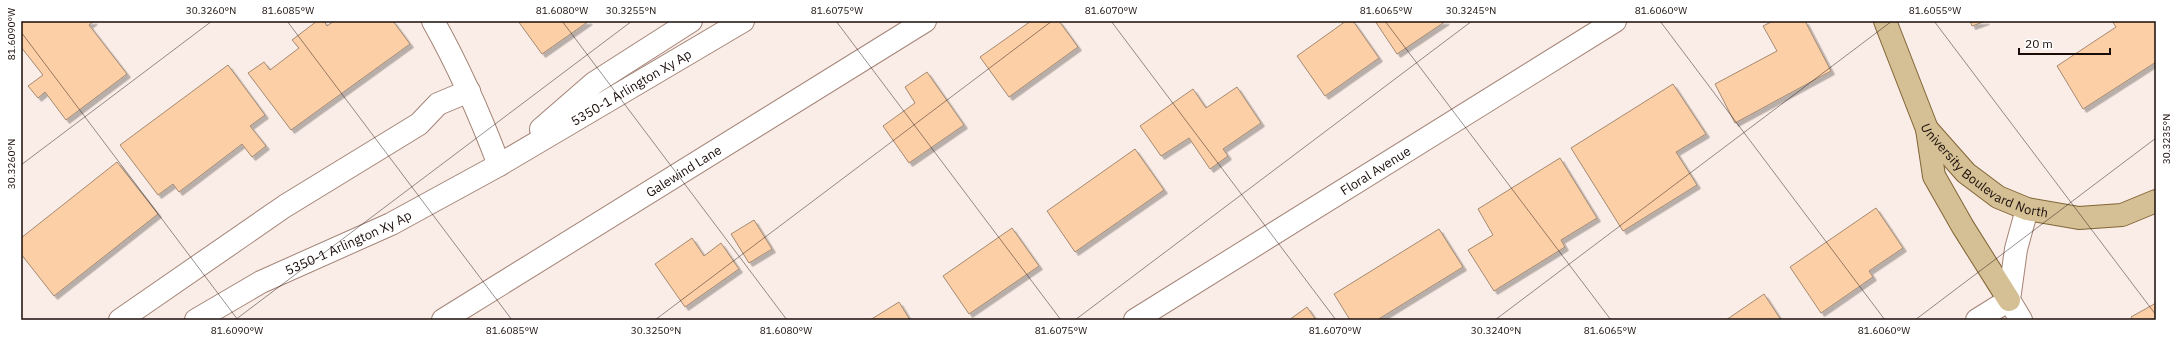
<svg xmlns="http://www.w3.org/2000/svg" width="2177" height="341" font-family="'IBM Plex Sans',sans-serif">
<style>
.building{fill:#fdcfa6;stroke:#a38a73;filter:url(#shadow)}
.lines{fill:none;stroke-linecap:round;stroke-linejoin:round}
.minor-casing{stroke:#a48477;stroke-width:24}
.major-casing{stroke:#816536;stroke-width:24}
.minor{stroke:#fff;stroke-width:22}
.major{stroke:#d5bf95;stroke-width:22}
.ticks{fill:none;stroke:#190d09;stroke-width:1;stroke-opacity:0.45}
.labels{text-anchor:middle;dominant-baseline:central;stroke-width:4;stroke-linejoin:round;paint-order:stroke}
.street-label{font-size:13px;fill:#190d09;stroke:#fff}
.neatline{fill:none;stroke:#190d09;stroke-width:1.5}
.ticks-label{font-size:10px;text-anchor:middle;fill:#190d09}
</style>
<defs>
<filter id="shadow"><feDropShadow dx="3.5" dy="3.5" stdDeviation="0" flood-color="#0004"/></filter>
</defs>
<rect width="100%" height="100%" fill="#faece6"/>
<g class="building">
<polygon points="21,21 94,21 89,25 127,74 66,120 45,92 38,98 28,86 43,75 21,47"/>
<polygon points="317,21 324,21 327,26 334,21 393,21 410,44 291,130 248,73 264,62 270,70 299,48 292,40"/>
<polygon points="518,21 589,21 542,54"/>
<polygon points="1031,21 1059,21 1078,47 1009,97 980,57"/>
<polygon points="1346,21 1353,21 1379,58 1325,96 1297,56"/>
<polygon points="1375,21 1446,21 1397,54"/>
<polygon points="1773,21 1805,21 1831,71 1735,123 1715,84 1777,51 1763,26"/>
<polygon points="1970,21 1986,21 1972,26"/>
<polygon points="2112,21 2156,21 2156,62 2083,109 2057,66 2116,27"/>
<polygon points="228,65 265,115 250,126 266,146 252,157 242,144 179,192 173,184 158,195 120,145"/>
<polygon points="927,72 964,125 909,163 883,126 915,103 905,87"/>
<polygon points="1673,84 1706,134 1676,152 1697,185 1623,231 1571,148"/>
<polygon points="1237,87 1261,123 1223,149 1228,156 1210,169 1189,138 1161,156 1140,126 1193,89 1206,108"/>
<polygon points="1135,149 1164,190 1075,252 1047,211"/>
<polygon points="1560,158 1597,218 1561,240 1565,247 1494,291 1468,250 1493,235 1478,209"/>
<polygon points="117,162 158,214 54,296 21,254 21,238"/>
<polygon points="1876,208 1903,248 1869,271 1873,277 1821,313 1790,267"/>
<polygon points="754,220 772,249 749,263 731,234"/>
<polygon points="1012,228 1039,266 969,314 943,276"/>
<polygon points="1439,229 1463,267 1377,320 1350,320 1334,294"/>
<polygon points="692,238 704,256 721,243 739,269 685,307 655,264"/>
<polygon points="1764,294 1781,320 1726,320"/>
<polygon points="899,302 910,320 870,320"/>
<polygon points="2156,303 2156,320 2133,320 2131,317"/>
<polygon points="1307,307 1316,320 1289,320"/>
</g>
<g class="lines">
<defs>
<g id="minor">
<path d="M433,21C459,67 480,115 499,165"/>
<polyline points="541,129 594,83 691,21"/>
<polyline points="120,320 285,206 419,124 438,104 469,91"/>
<path id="s1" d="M196,320L261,282L391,224L499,165L743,21"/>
<path id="s2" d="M443,320L925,21"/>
<path id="s3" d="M1135,320L1615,21"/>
<polyline points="1977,320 2009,300"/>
<polyline points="2021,320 2009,300 2016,249 2027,209"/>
</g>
<g id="major">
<path id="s4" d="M1885,21L1927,129L1966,173L1998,197L2027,209L2079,218L2122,215L2156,201"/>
<polyline points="1927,129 1934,176 1963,227 2009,300"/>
</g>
</defs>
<use href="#minor" class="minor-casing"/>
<use href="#major" class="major-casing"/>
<use href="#minor" class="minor"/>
<use href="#major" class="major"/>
</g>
<path class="ticks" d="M287,21L512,320M562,21L787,320M836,21L1061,320M1111,21L1336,320M1385,21L1611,320M1660,21L1885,320M1934,21L2156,315M21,32L238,320M21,165L212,21M235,320L632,21M655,320L1052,21M1075,320L1472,21M1495,320L1892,21M1915,320L2156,138"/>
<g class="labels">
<g class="street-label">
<text stroke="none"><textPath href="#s1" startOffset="494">5350-1 Arlington Xy Ap</textPath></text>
<text stroke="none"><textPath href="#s4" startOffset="189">University Boulevard North</textPath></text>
<text stroke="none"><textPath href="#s2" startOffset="283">Galewind Lane</textPath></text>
<text stroke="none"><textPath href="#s3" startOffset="283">Floral Avenue</textPath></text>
<text stroke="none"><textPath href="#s1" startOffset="171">5350-1 Arlington Xy Ap</textPath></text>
</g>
</g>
<rect width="2177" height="341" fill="none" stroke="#ffffff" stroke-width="44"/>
<path d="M2019 48v6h91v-6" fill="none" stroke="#190d09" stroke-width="2"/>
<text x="2025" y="48" font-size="12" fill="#190d09" stroke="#ffffff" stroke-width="3" paint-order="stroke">20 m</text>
<rect x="22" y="22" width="2133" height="297" class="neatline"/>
<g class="ticks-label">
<text x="211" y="14">30.3260°N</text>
<text x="288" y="14">81.6085°W</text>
<text x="562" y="14">81.6080°W</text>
<text x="631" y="14">30.3255°N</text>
<text x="837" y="14">81.6075°W</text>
<text x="1111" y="14">81.6070°W</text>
<text x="1386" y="14">81.6065°W</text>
<text x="1471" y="14">30.3245°N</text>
<text x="1661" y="14">81.6060°W</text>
<text x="1935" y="14">81.6055°W</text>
<text transform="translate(11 34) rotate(-90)" y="4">81.6090°W</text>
<text transform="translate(2166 139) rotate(-90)" y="4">30.3235°N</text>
<text transform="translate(11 164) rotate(-90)" y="4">30.3260°N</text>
<text x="237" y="334">81.6090°W</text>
<text x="512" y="334">81.6085°W</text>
<text x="656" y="334">30.3250°N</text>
<text x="786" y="334">81.6080°W</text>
<text x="1061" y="334">81.6075°W</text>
<text x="1335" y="334">81.6070°W</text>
<text x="1496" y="334">30.3240°N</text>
<text x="1610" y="334">81.6065°W</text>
<text x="1884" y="334">81.6060°W</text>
</g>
</svg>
